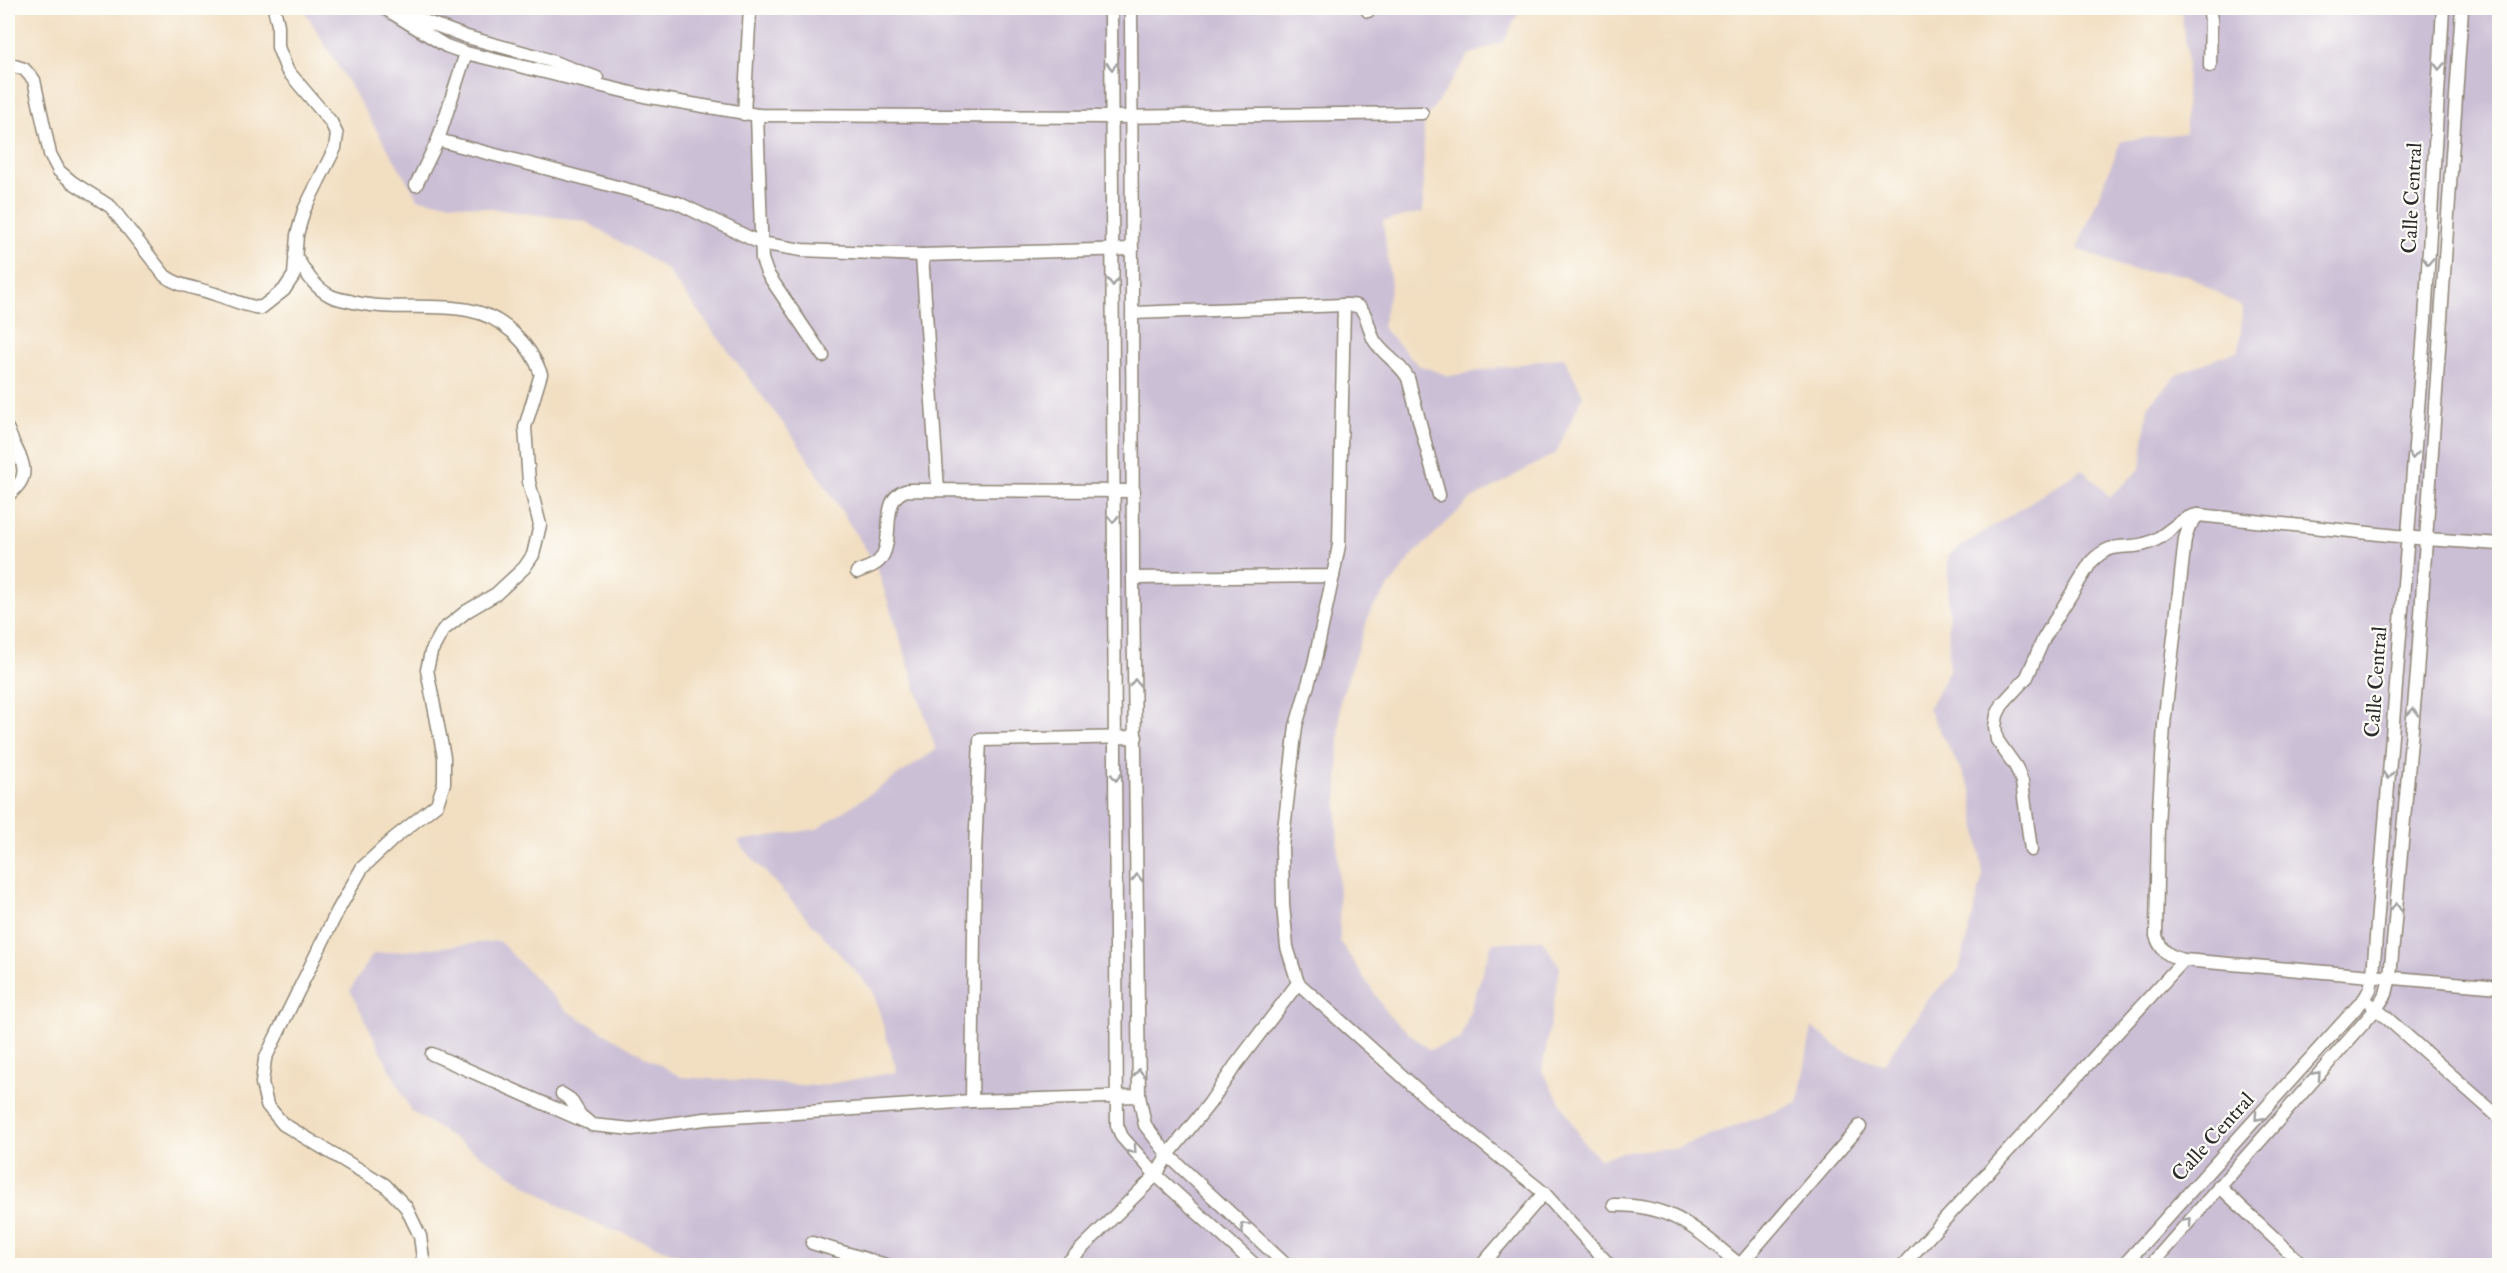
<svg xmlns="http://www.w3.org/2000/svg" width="2507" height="1273" font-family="'IM FELL Double Pica',serif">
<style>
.industrial{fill:#cbbfd5}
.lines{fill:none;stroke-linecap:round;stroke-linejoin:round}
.minor-casing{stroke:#8e8576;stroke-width:15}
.minor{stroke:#fff;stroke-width:12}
.oneway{stroke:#a0a0a0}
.labels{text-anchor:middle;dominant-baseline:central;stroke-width:4.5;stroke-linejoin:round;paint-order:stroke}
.street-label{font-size:21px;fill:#2b2b2b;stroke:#fdfcf7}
</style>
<rect width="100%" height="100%" fill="#fdfcf7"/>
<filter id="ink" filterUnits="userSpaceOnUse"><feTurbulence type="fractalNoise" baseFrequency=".0167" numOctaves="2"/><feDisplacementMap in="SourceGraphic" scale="12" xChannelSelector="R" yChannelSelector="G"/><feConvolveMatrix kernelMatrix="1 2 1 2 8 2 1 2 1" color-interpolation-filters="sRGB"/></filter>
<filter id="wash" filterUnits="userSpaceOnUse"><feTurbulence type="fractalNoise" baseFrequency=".008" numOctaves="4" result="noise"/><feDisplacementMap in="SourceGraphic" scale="24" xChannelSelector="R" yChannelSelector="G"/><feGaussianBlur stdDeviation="1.35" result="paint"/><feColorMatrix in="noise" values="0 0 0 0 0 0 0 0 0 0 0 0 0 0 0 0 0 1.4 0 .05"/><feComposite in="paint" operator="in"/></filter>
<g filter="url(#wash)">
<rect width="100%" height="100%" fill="#f2dfc2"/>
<polygon class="industrial" points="303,8 1521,8 1504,41 1469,55 1424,122 1423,212 1383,221 1391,286 1382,327 1418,365 1449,376 1564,357 1583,395 1556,453 1470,500 1413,555 1370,612 1340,701 1337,822 1340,941 1389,1016 1429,1050 1461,1039 1492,943 1542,940 1560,967 1542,1071 1583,1141 1599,1159 1628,1151 1677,1148 1798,1103 1812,1027 1844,1052 1884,1064 1927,999 1959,970 1983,875 1971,789 1928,709 1949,670 1948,555 2082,469 2110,497 2141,468 2148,405 2179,373 2239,350 2243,308 2188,275 2131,270 2077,249 2121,141 2185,133 2187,52 2180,8 2499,8 2499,1265 708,1266 574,1215 411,1111 350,990 373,954 499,941 567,1011 681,1077 817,1086 897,1072 873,991 737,841 817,829 936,750 876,565 797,442 666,269 585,221 418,199"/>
</g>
<g filter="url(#ink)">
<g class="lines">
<defs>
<g id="minor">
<polyline points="384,8 446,46 466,53 644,96 757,115 1112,117 1422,113"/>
<polyline points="1111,8 1117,1125 1122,1137 1156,1175 1256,1266"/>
<polyline points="1131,8 1133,578 1139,1096 1145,1125 1168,1155 1287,1266"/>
<polyline points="1368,8 1368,11"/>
<polyline points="2209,8 2211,20 2210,66"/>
<polyline points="398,11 467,37 540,57 597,78"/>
<polyline points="466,53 438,140 678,203 760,243 802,250 922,255 1132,249"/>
<path d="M8,64L24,69L34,80L50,154L59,171L72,182L111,207L165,276C180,287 198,288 215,294C231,299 244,306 261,308L284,290L294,275L297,235L304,210L335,148L337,135L331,122L287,70L278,47V25L274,8"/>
<polyline points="744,114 750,8"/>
<polyline points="757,115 762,259 767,273 823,356"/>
<polyline points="416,185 438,140"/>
<path d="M295,255C305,271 313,287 331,296C337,299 346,300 353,302C391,311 430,303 468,310C502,316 530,343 541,374L525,427L529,482L540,525L533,555L524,568L496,594L467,611L443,630L431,652L427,670L444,757V783L437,804L393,839L362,868L337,912L265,1059L262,1083L267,1105L283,1124L385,1185L406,1207L420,1236L424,1266"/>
<polyline points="922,255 938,490"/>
<path d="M1133,313L1344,305C1349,305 1357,304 1361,309C1368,316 1369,331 1374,340C1383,355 1399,362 1408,378L1439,495"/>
<path d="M8,430C17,457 38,472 8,495"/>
<path d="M2198,515L2189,527L2185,539L2164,725L2158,825L2156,936C2162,952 2168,956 2184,960L2500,987"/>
<path d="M857,572C864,569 873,567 879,561C897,541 877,497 908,490L1134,491"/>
<polyline points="1333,576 1314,664 1296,726 1282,846 1283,905 1287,947 1298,983 1428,1099 1544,1193 1610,1266"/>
<polyline points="1133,578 1333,576 1339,545 1344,305"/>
<path d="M2031,850L2022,782L2016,767L1997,740L1995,727L1997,715L2003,703L2027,677L2044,638L2091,562C2115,537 2128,553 2153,541C2169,534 2180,517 2198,515L2426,539L2500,544"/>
<polyline points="2372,1005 2500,1118"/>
<polyline points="432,1054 586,1122"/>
<polyline points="562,1094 570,1099 580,1115 592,1125 632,1129 705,1119 972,1101 1139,1096"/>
<polyline points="972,1101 975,852 980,740 1136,737"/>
<polyline points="2219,1186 2304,1266"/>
<path d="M1614,1205C1674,1205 1697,1230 1741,1266"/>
<polyline points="812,1243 889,1266"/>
<polyline points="1740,1265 1860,1126"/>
<polyline points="1064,1266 1156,1175 1168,1155 1209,1104 1235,1066 1298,983"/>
<polyline points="1481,1266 1544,1193"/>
<polyline points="1902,1266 2184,960"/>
<polyline points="2123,1266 2365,998 2370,989 2373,975 2425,320 2443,8"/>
<polyline points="2150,1266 2376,1009 2386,994 2390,977 2417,673 2462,8"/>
</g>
</defs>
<use href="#minor" class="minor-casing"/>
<use href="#minor" class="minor"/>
</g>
<defs><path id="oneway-chevron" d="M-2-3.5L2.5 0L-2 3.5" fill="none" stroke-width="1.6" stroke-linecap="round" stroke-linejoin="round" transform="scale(1.5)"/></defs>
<g class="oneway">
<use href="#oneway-chevron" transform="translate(1112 66) rotate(90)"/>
<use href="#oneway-chevron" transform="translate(2439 66) rotate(93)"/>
<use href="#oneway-chevron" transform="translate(2428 261) rotate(93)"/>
<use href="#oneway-chevron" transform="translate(1113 282) rotate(90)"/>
<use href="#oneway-chevron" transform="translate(2413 455) rotate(95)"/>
<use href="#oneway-chevron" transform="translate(1113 519) rotate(89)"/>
<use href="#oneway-chevron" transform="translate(1135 683) rotate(-91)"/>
<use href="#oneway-chevron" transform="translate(2413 712) rotate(-85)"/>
<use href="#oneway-chevron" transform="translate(2388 775) rotate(94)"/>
<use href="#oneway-chevron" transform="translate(1116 777) rotate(90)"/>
<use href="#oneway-chevron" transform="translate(1137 878) rotate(-90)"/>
<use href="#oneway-chevron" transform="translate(2396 907) rotate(-85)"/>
<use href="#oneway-chevron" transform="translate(1139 1073) rotate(-90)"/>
<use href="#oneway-chevron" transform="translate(2317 1075) rotate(-48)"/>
<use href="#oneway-chevron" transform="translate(2258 1117) rotate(132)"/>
<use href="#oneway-chevron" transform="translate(1133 1150) rotate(48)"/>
<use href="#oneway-chevron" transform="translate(2188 1221) rotate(-49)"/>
<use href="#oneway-chevron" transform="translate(1244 1226) rotate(-137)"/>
</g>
</g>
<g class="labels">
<g class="street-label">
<text transform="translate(2412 198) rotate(-87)">Calle Central</text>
<text transform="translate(2376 682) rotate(-86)">Calle Central</text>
<text transform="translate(2213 1137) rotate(-48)">Calle Central</text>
</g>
</g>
<rect width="2507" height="1273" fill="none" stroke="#fdfcf7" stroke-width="30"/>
</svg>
